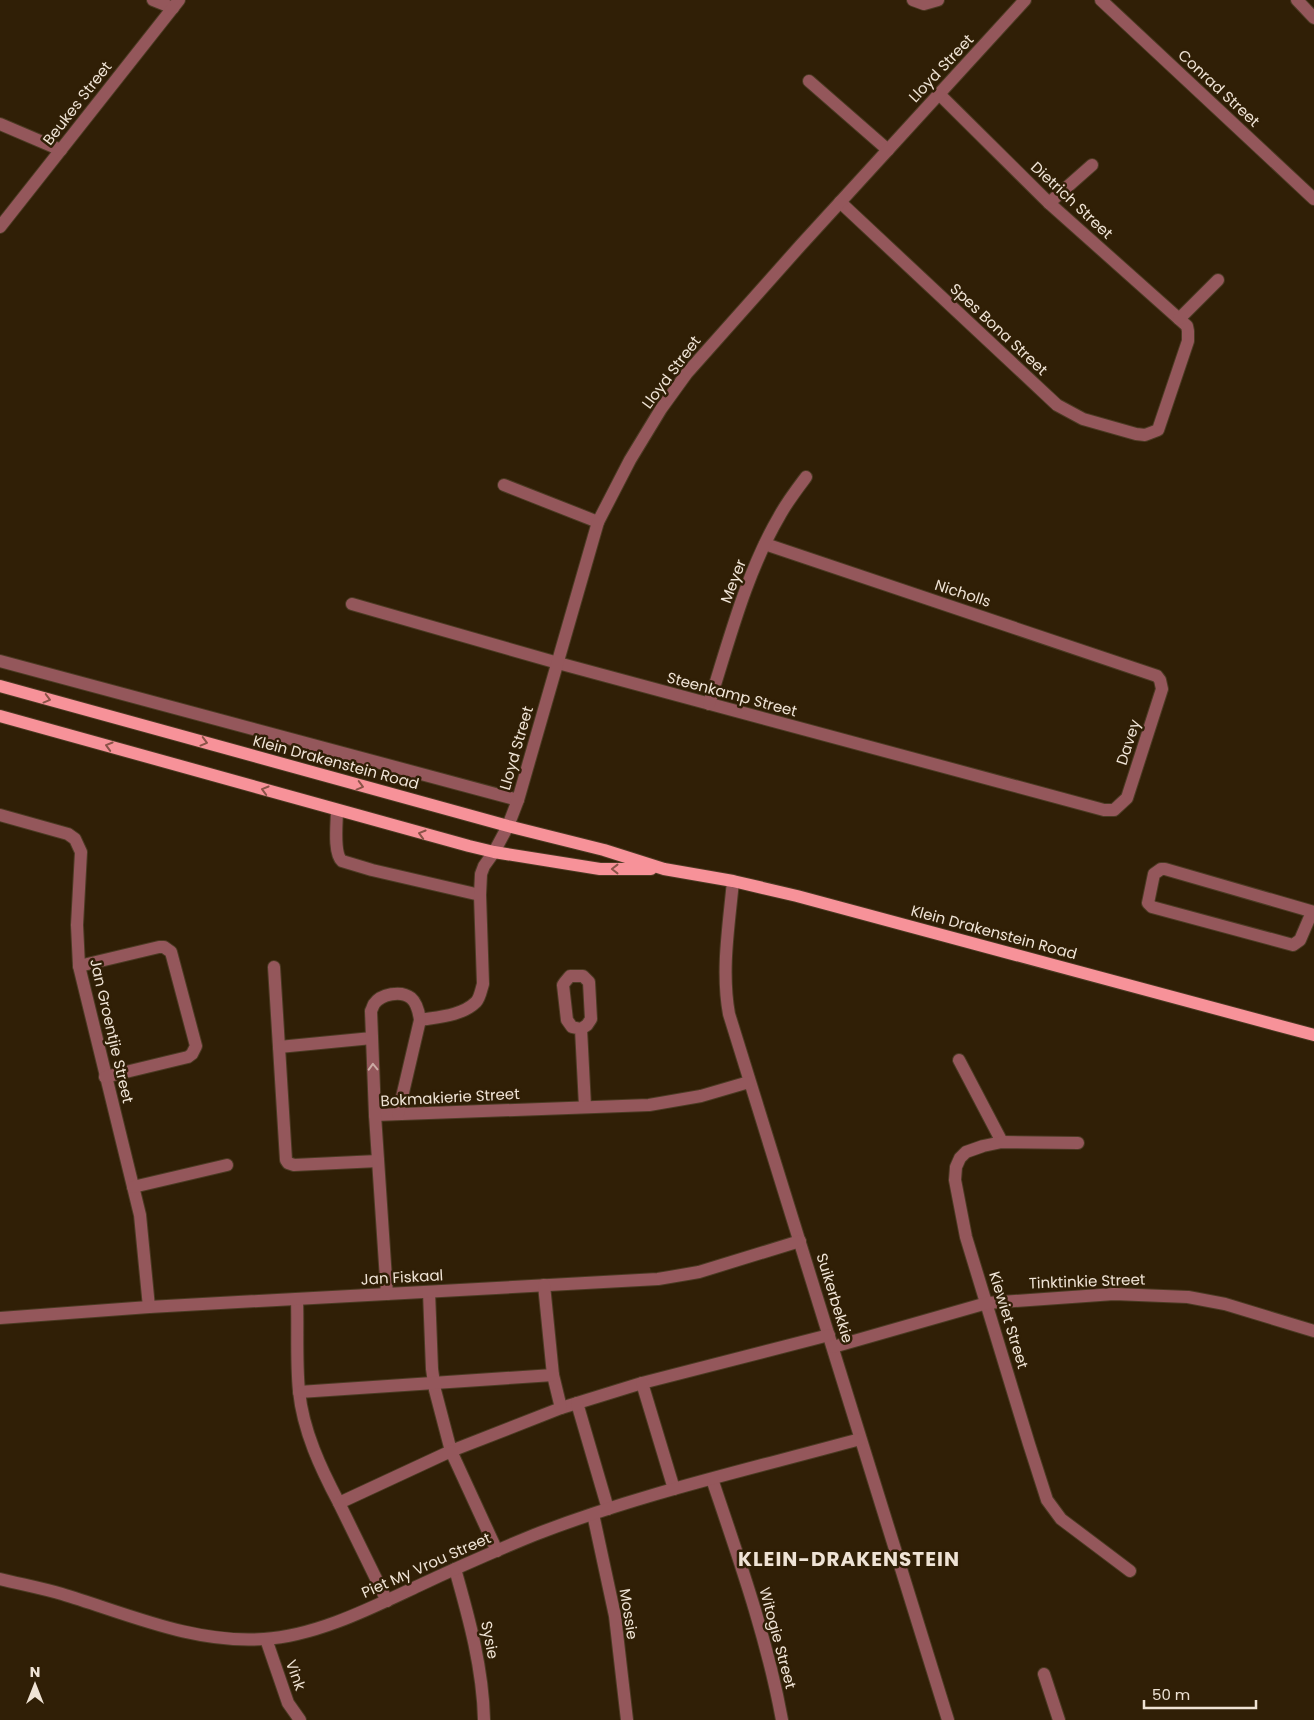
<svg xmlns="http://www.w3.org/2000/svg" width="1314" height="1720" font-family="Poppins,sans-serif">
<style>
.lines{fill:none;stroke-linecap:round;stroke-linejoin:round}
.minor-casing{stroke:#4b3a23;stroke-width:14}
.major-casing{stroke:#4b3a23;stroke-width:14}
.minor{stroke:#94575b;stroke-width:12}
.major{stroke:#f79299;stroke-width:12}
.oneway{stroke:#8a5348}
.oneway2{stroke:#cbaba4}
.labels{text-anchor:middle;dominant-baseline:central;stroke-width:5;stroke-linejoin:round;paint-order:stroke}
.street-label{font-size:15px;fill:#efe3d5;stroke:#301f06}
.district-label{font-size:20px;font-weight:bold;letter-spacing:1px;fill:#efe3d5;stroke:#301f06}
</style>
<rect width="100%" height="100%" fill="#301f06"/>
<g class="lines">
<defs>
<g id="minor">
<polyline points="153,0 173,8"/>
<polyline points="913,0 924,4 938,0"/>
<polyline points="1101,0 1314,199"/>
<polyline points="1297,0 1314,18"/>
<polyline points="809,81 888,150"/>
<polyline points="0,124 61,150"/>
<polyline points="840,202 1057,405 1083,419 1136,434 1145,435 1158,430 1188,341 1188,331 1187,326 1049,203 939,94"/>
<polyline points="1049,203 1092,165"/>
<polyline points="0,227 179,0"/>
<polyline points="1179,319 1218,280"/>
<polyline points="504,485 598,522"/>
<polyline points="352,604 558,663 1104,810 1114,810 1127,798 1162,689 1160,680 1157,676 765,544"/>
<polyline points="0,661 518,800"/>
<path d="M709,704C729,641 746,573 780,515C787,502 797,489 806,477"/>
<path d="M337,810C337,822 333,853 342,861L372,870L480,895"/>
<polyline points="0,815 68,834 75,839 81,852 77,925 79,966 140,1215 149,1307"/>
<path d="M733,881C729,925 721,970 729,1014L948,1720"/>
<polyline points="1312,912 1300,940 1293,945 1152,907 1148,903 1154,874 1161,869 1165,869 1314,912"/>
<polyline points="79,966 159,947 164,947 171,952 196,1046 192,1054 188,1057 105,1077"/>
<polyline points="274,967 279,1047"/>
<path d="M420,1020C437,1017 462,1016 476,1002C480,998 481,990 483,984L480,895L481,874L484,866L494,852L508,826L518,800L598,522L630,460L661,409L687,373L800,246L1025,0"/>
<polyline points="581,1029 587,1025 591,1019 589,982 583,976 570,976 565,982 563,985 567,1020 572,1027 581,1029 585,1106"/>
<polyline points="372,1038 279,1047 286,1160 288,1163 294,1165 378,1161"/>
<polyline points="959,1060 1002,1142"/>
<polyline points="375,1115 649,1105 701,1096 749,1082"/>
<polyline points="1078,1143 1002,1142 983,1146 966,1152 960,1158 956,1167 955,1180 966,1237 1029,1444 1047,1500 1061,1519 1130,1571"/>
<polyline points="133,1187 227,1165"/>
<polyline points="429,1292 432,1369 435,1390 451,1451 561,1408 642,1383 829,1335"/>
<path d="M387,1294L375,1115L371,1011C372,1009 373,1006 374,1004C381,994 401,990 411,998C417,1003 419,1013 420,1020L398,1114"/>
<path d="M297,1299C298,1330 296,1361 299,1391C303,1431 321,1469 339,1503"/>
<polyline points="0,1318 149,1307 658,1279 699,1272 800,1241"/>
<polyline points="833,1347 987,1303 1114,1294 1188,1297 1225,1304 1314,1331"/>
<polyline points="553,1375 561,1408"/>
<polyline points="642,1383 674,1489"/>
<polyline points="299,1392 553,1375 544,1285"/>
<polyline points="577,1403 608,1509"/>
<path d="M712,1479C739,1559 767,1638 782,1720"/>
<polyline points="593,1514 615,1616 627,1720"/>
<path d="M455,1569C469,1618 483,1669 484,1720"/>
<path d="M0,1579C20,1584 41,1588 62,1594C128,1614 194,1644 264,1639C316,1636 371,1608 418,1586C456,1568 495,1551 534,1535C639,1494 751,1469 860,1439"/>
<polyline points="387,1601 339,1503 451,1451 497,1551"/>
<polyline points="266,1639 288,1703 300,1720"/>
<polyline points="1044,1674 1059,1720"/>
</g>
<g id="major">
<polyline points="0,686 508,826 604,850 664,869 733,881 797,896 1314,1035"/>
<polyline points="0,716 469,846 494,852 600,869 651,869"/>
</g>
</defs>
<use href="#minor" class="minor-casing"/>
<use href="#major" class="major-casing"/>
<use href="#minor" class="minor"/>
<use href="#major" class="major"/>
</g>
<defs><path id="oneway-chevron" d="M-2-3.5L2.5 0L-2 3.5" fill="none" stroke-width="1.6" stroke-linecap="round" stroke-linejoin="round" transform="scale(1.25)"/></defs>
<g class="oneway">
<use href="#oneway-chevron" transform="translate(47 699) rotate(15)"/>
<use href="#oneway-chevron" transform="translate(204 742) rotate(15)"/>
<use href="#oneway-chevron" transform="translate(109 746) rotate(-164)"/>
<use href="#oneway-chevron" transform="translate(360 786) rotate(15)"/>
<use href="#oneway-chevron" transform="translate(265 790) rotate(-164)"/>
<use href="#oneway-chevron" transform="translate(422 834) rotate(-164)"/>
<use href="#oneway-chevron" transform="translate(615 869) rotate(180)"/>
</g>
<use class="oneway2" href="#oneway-chevron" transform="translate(373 1067) rotate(-92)"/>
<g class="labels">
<g class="street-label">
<text transform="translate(941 68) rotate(-47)">Lloyd Street</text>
<text transform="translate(1219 88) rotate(43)">Conrad Street</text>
<text transform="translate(77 103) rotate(-52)">Beukes Street</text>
<text transform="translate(1072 200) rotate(43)">Dietrich Street</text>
<text transform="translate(999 329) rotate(43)">Spes Bona Street</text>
<text transform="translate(671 372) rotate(-53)">Lloyd Street</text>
<text transform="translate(733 581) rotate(-69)">Meyer</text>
<text transform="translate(963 593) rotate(18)">Nicholls</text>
<text transform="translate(732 694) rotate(15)">Steenkamp Street</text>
<text transform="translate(1128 742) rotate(-72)">Davey</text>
<text transform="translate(516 748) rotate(-74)">Lloyd Street</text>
<text transform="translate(336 762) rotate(15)">Klein Drakenstein Road</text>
<text transform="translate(994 932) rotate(15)">Klein Drakenstein Road</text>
<text transform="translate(112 1031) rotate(77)">Jan Groentjie Street</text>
<text transform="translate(450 1097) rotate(-3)">Bokmakierie Street</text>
<text transform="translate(402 1277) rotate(-3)">Jan Fiskaal</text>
<text transform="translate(1087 1281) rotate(-2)">Tinktinkie Street</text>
<text transform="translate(835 1298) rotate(73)">Suikerbekkie</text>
<text transform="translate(1009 1320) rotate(73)">Kiewiet Street</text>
<text transform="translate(426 1565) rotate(-24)">Piet My Vrou Street</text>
<text transform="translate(629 1614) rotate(81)">Mossie</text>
<text transform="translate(778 1638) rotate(75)">Witogie Street</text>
<text transform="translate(490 1640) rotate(79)">Sysie</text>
<text transform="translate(296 1675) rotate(70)">Vink</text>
</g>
<g class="district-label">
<text x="849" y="1559">KLEIN-DRAKENSTEIN</text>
</g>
</g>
<g transform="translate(35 1685)" stroke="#301f06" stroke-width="4" paint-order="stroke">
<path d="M0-4L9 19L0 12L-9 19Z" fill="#efe3d5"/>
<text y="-8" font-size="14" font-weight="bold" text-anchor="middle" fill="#efe3d5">N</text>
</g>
<path d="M1144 1700v8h112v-8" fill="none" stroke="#efe3d5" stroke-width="2.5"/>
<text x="1152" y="1700" font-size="15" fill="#efe3d5" stroke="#301f06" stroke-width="4" paint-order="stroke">50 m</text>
</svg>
